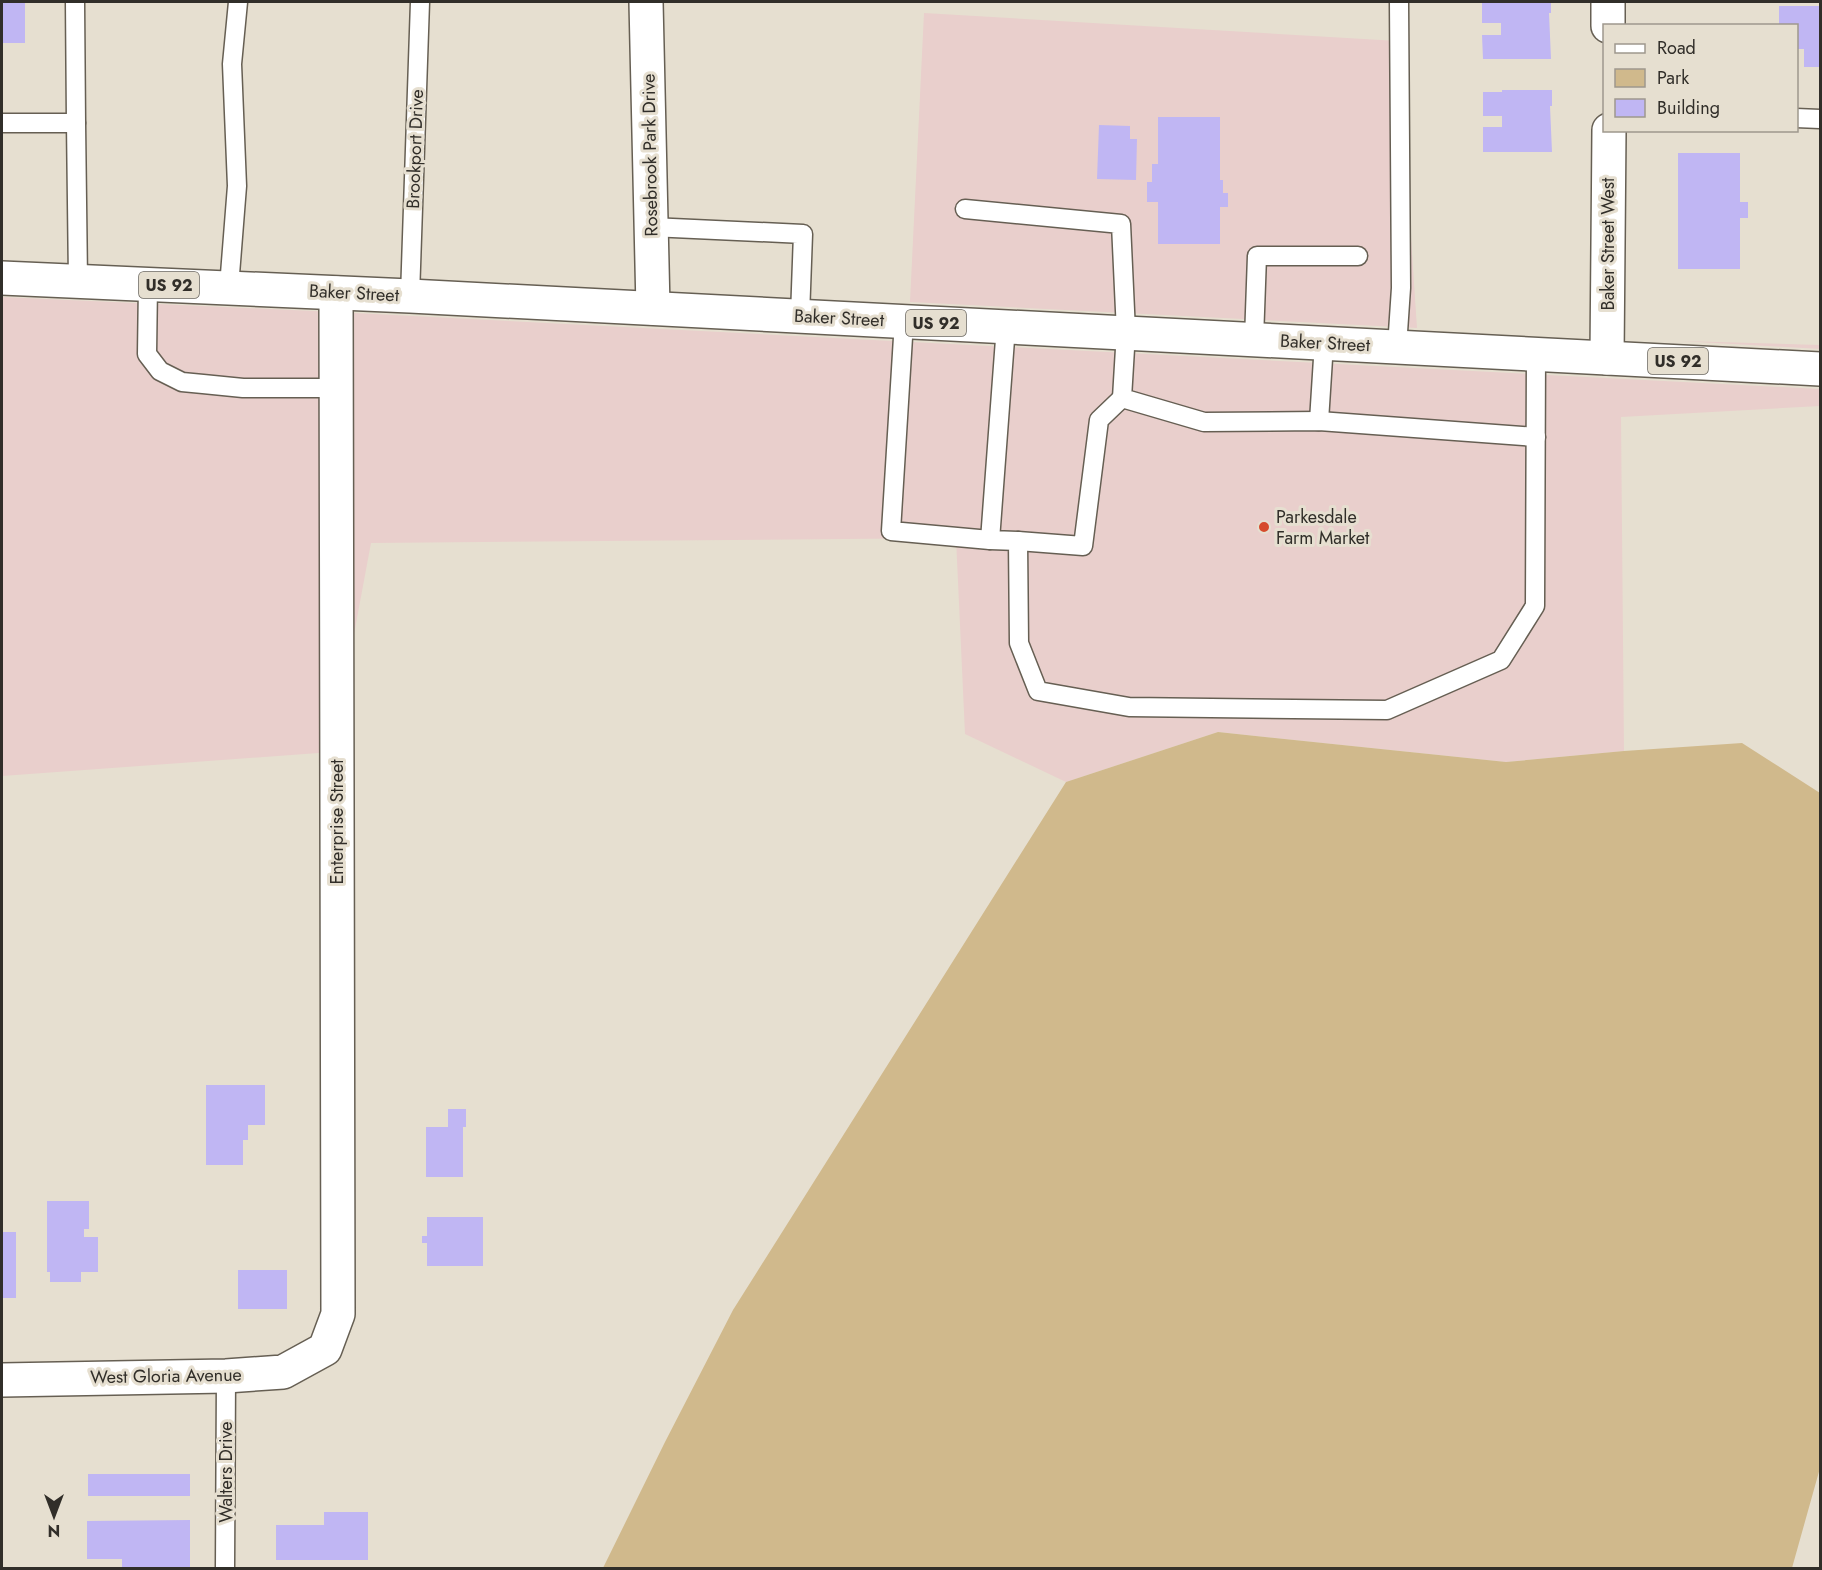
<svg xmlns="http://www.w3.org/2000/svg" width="1822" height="1570" font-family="Jost,sans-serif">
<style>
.commercial{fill:#e9cfcc}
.green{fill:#d0b98c}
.building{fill:#c0b6f3}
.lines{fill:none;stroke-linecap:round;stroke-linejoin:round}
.lane-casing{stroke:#665f53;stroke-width:21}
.street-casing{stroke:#665f53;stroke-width:36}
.primary-casing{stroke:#665f53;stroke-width:36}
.lane{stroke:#fff;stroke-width:18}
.street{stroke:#fff;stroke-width:33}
.primary{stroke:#fff;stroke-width:33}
.poi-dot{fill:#d64b2c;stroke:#e6dfd0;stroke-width:2}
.labels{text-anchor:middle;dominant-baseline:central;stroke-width:6;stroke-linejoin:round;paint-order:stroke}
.shield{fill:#e6dfd0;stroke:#67635b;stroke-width:1.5}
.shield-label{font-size:16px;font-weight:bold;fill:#312e29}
.street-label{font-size:18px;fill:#312e29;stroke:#e6dfd0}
.poi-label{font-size:18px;fill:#312e29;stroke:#e6dfd0;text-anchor:start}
</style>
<rect width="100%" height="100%" fill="#e6dfd0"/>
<g class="commercial">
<polygon points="924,13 1398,41 1417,328 910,302"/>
<polygon points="2,297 335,312 1820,389 1820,406 1621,417 1624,751 1506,762 1218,732 1066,782 965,734 956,538 371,543 332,752 2,776"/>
<polygon points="1681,341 1820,345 1820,349"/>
</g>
<polygon class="green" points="1218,732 1506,762 1624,751 1742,743 1820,793 1820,1468 1792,1568 603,1568 665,1442 733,1310 1066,782"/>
<g class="building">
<rect x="2" y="2" width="23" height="41"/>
<polygon points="1482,2 1551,2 1551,13 1549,13 1551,59 1483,59 1482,35 1501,35 1501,23 1482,23"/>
<polygon points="1779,6 1820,6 1820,67 1804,67 1804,49 1796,49 1796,26 1779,26"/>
<polygon points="1502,90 1552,90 1552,106 1550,106 1552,152 1483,152 1483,127 1502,127 1502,116 1483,116 1483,92 1502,92"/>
<polygon points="1158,117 1220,117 1220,180 1223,180 1223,193 1228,193 1228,207 1220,207 1220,244 1158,244 1158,202 1147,202 1147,182 1152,182 1152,164 1158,164"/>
<polygon points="1099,125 1130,126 1130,139 1137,139 1136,180 1097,179"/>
<polygon points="1678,153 1740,153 1740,202 1748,202 1748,218 1740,218 1740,269 1678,269"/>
<polygon points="206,1085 265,1085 265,1125 248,1125 248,1140 243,1140 243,1165 206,1165"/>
<polygon points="448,1109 466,1109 466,1127 463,1127 463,1177 426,1177 426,1127 448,1127"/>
<polygon points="47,1201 89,1201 89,1229 84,1229 84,1237 98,1237 98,1272 81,1272 81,1282 50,1282 50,1272 47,1272"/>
<polygon points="427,1217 483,1217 483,1266 427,1266 427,1243 422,1243 422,1236 427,1236"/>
<rect x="2" y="1232" width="14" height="66"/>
<rect x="238" y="1270" width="49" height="39"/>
<rect x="88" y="1474" width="102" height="22"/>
<polygon points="324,1512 368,1512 368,1560 276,1560 276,1525 324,1525"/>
<polygon points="190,1520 190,1568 122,1568 122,1559 87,1559 87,1521"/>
</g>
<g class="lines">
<defs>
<g id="lane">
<polyline points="75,2 76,123"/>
<polyline points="1796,118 1820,119"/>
<polyline points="2,123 76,123 78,281"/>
<polyline points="965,209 1121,224 1126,332 1122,398 1204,422 1319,421 1536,437"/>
<polyline points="651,227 803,234 800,316"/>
<polyline points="148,284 147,354 160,371 182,382 203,384 243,388 336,388"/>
<polyline points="229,287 237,186 232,64 238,2"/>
<polyline points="410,296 420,2"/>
<polyline points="904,321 891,531 990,540"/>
<polyline points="1006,326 990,540 1018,541 1019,643 1038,691 1129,707 1387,710 1501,660 1535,606 1536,354"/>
<polyline points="1254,339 1257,256 1358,256"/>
<polyline points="1397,347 1401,288 1399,2"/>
<polyline points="1319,421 1324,343"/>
<polyline points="1018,541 1083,546 1099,420 1122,398"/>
<polyline points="225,1568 226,1376"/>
</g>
<g id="street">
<polyline points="646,2 653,308"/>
<polyline points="1608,2 1608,26"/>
<polyline points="1607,358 1609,130"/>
<polyline points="2,1380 226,1376 283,1372 325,1349 338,1314 336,293"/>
</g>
<polyline id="primary" points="2,278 410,296 1820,369"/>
</defs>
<use href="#lane" class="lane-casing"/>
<use href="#street" class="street-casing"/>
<use href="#primary" class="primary-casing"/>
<use href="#lane" class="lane"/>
<use href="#street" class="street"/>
<use href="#primary" class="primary"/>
</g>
<circle class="poi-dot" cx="1264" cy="527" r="6"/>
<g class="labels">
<g class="shield">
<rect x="139" y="272" width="60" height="26" rx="4.5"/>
<rect x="906" y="310" width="60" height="26" rx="4.5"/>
<rect x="1648" y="348" width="60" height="26" rx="4.5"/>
</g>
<g class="shield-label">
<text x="169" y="285">US 92</text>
<text x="936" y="323">US 92</text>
<text x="1678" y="361">US 92</text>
</g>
<g class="street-label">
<text transform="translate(415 149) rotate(-88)">Brookport Drive</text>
<text transform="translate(650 155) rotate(-91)">Rosebrook Park Drive</text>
<text transform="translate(1608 244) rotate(-90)">Baker Street West</text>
<text transform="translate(354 293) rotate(3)">Baker Street</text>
<text transform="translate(839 318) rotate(3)">Baker Street</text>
<text transform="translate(1325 343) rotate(3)">Baker Street</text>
<text transform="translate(337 822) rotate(-90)">Enterprise Street</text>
<text transform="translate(166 1376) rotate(-1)">West Gloria Avenue</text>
<text transform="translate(226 1472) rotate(-90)">Walters Drive</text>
</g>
<g class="poi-label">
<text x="1276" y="517">Parkesdale<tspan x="1276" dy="21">Farm Market</tspan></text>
</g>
</g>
<rect width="1822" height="1570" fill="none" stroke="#312e29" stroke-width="6"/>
<rect x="1603" y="24" width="195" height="108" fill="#e6dfd0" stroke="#9e988d" stroke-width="1.5"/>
<rect x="1615" y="44" width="30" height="9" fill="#ffffff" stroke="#9e988d" stroke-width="1.5"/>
<text x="1657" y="54" font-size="18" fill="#312e29">Road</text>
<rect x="1615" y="69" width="30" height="18" fill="#d0b98c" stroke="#9e988d" stroke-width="1.5"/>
<text x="1657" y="84" font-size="18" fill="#312e29">Park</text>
<rect x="1615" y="99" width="30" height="18" fill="#c0b6f3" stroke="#9e988d" stroke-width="1.5"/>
<text x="1657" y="114" font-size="18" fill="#312e29">Building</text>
<g transform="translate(54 1516) rotate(180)" stroke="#e6dfd0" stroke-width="4.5" paint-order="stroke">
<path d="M0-4.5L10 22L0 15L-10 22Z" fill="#312e29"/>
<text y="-9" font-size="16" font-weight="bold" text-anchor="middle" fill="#312e29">N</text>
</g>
</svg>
